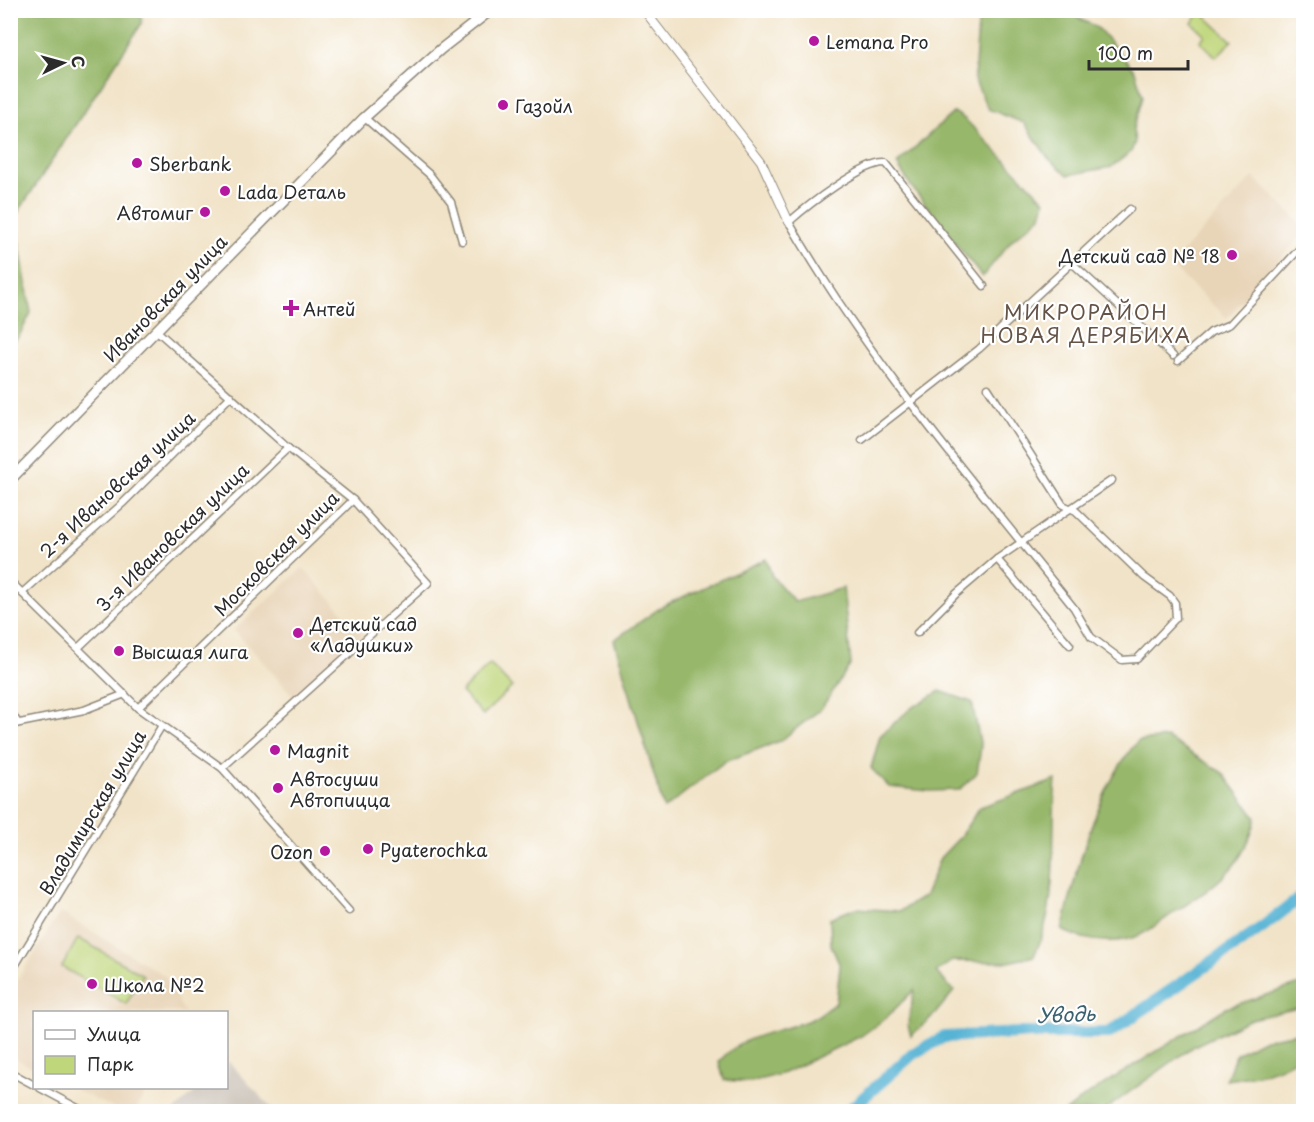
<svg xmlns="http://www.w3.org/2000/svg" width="1314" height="1122" font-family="'Playpen Sans',sans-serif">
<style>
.built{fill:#e8d4b7}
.industrial{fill:#cbc2b8}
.green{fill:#bfd67a;stroke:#758052;stroke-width:1.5}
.forest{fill:#97b76a;stroke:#61714a;stroke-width:1.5}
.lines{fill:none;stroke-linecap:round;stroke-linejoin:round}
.river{stroke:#56b3d4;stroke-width:12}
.minor-casing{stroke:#8e8779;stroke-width:9}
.tertiary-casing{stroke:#8e8779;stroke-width:10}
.primary-casing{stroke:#8e8779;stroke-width:12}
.minor{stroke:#fff;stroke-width:6}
.tertiary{stroke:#fff;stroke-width:8}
.primary{stroke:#fff;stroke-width:9}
.poi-dot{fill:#b5179e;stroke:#fff;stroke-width:2}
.labels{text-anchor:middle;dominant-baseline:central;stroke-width:4.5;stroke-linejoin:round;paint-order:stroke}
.poi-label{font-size:18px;fill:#2b2b2b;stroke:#fff;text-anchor:start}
.street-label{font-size:18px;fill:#2b2b2b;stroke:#fff}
.neighbourhood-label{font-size:20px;letter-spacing:1.5px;fill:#645347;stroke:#fff}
.water-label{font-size:20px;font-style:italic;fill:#3c616f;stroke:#fff}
</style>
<rect width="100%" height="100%" fill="#fff"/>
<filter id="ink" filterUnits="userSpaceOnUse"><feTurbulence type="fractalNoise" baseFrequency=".0167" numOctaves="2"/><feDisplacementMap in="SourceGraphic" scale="12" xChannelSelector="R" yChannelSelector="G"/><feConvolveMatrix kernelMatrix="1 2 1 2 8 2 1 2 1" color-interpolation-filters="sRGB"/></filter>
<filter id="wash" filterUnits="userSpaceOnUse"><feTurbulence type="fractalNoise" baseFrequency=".008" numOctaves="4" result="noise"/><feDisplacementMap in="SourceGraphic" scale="24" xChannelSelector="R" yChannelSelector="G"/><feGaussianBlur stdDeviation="1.35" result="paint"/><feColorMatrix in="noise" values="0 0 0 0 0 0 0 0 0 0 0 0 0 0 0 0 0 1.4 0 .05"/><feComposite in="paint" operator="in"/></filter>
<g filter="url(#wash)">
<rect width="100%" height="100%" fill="#f1e3c7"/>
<g class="built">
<polygon points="1253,177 1303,225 1303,234 1227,318 1170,265"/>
<polygon points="303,568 363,635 294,697 234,630"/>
<polygon points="60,912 165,976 184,1012 34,1012 34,1068 11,1056 10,992"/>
<polygon points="72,1088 147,1088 135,1112 119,1111"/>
</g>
<polygon class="industrial" points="228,1061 274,1111 174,1111 199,1088 226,1088"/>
<g class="green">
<polygon points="1201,12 1232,41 1216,57 1200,41 1205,35 1192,23"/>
<polygon points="490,664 512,687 483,715 461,692"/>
<polygon points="78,938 143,975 126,1004 62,967"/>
</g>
<g class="forest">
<polygon points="11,10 141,11 142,23 15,217 31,313 19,336 11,343"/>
<polygon points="979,11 1066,11 1099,29 1135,71 1143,97 1133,129 1135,142 1131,152 1111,167 1068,175 1049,159 1024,123 988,109 974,79"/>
<polygon points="954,112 965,119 1045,201 1041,216 1012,240 982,277 911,186 897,164"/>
<polygon points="766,559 772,576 795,602 843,588 851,664 821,709 780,741 724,762 664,809 614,640 663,606"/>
<polygon points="940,691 972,702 981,747 977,773 959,790 929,791 889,787 871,768 880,736 911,708"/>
<path d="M1167,738L1223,773L1256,818C1244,869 1213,887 1172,914C1159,923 1144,936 1128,939C1107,944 1081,940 1062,930C1077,869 1096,789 1138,741Z"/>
<path d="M1056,780C1050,840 1061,900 1034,956L1009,962L952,961L936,972L954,991L935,1014L911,1036L908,1026L914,990L887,1017L861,1036L784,1073L751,1082L724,1080L719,1062C742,1033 779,1033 812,1019C820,1015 828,1008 836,1003L840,966L831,945L830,918L856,908L900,911L925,896L940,858L959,838L980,807Z"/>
<polygon points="1303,983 1303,1007 1251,1019 1194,1046 1103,1111 1066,1111 1088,1094 1226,1008"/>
<path d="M1303,1032V1054C1280,1072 1255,1076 1226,1080L1236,1054L1265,1039Z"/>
</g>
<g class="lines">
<polyline class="river" points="847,1112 914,1053 944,1037 1018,1033 1109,1033 1261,928 1304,895"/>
</g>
</g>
<g filter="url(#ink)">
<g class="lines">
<defs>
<g id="minor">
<polyline points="1303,10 1304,11"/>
<polyline points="366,119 430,175 451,202 462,241"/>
<polyline points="1072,263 1173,356"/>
<path d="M984,286L886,163C863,162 807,206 789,222C868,360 975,484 1074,608L1091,637L1122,660L1137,659L1176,618L1175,603L1170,596L1144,577L1076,511L1063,505L988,388"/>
<polyline points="1178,361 1211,332 1230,324 1304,244"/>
<polyline points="862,440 979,349 1130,209"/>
<polyline points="997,559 1070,645"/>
<polyline points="10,581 138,708 222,768 349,911"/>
<polyline points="22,593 122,504 231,396"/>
<polyline points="917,633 956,594 997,559 1112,480"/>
<polyline points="78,648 288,448"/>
<polyline points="138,708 353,500 288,448 156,330"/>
<polyline points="10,710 18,723"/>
<polyline points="10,725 84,710 125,694"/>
<polyline points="222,768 428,583 353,500"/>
<polyline points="10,974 161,727"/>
<polyline points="10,1072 34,1085"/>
<polyline points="40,1088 85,1112"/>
</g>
<polyline id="tertiary" points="644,10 761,161 789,222"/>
<polyline id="primary" points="10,480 364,118 441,49 491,10"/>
</defs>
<use href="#minor" class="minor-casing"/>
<use href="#tertiary" class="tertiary-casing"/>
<use href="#primary" class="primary-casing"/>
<use href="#minor" class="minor"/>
<use href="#tertiary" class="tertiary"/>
<use href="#primary" class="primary"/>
</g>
</g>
<g class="poi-dot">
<circle cx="814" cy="41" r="6"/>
<circle cx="503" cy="105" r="6"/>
<circle cx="137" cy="163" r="6"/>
<circle cx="225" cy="191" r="6"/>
<circle cx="205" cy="212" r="6"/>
<circle cx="1232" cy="255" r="6"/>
<path d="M288 299h6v6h6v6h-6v6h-6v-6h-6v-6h6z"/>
<circle cx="298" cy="633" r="6"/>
<circle cx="119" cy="651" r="6"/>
<circle cx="275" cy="750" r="6"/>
<circle cx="278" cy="788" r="6"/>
<circle cx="368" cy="849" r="6"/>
<circle cx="325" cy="851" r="6"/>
<circle cx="92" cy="984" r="6"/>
</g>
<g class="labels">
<g class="poi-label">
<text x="826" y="41">Lemana Pro</text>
<text x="515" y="105">Газойл</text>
<text x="149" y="163">Sberbank</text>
<text x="237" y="191">Lada Dеталь</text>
<text x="193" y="212" text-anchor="end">Автомиг</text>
<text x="1220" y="255" text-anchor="end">Детский сад № 18</text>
<text x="303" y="308">Антей</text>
<text x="310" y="623">Детский сад<tspan x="310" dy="21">«Ладушки»</tspan></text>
<text x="131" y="651">Высшая лига</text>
<text x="287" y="750">Magnit</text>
<text x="290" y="778">Автосуши<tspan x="290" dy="21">Автопицца</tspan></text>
<text x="380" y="849">Pyaterochka</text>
<text x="313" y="851" text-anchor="end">Ozon</text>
<text x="104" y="984">Школа №2</text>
</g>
<g class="street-label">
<text transform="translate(165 298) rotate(-46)">Ивановская улица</text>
<text transform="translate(117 484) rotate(-43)">2-я Ивановская улица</text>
<text transform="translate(172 537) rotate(-44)">3-я Ивановская улица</text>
<text transform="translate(276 553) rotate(-45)">Московская улица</text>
<text transform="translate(92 812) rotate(-59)">Владимирская улица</text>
</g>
<g class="neighbourhood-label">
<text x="1086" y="312">МИКРОРАЙОН<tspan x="1086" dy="23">НОВАЯ ДЕРЯБИХА</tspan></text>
</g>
<g class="water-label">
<text transform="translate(1066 1014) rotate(-2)">Уводь</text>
</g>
</g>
<rect width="1314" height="1122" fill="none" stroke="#fff" stroke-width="36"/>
<rect x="33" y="1011" width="195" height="78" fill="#ffffff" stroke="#aaaaaa" stroke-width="1.5"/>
<rect x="45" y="1030" width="30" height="9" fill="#ffffff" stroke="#aaaaaa" stroke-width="1.5"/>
<text x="87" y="1041" font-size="18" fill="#2b2b2b">Улица</text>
<rect x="45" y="1056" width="30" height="18" fill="#bfd67a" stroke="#aaaaaa" stroke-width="1.5"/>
<text x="87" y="1071" font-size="18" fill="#2b2b2b">Парк</text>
<g transform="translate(63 63) rotate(85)" stroke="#ffffff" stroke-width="4.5" paint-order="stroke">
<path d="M0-4.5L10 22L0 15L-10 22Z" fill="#2b2b2b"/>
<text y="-9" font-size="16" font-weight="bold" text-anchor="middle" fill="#2b2b2b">С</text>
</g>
<path d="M1089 60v9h99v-9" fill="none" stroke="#2b2b2b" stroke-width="3"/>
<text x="1098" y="60" font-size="18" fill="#2b2b2b" stroke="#ffffff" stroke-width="4.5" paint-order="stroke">100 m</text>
</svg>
